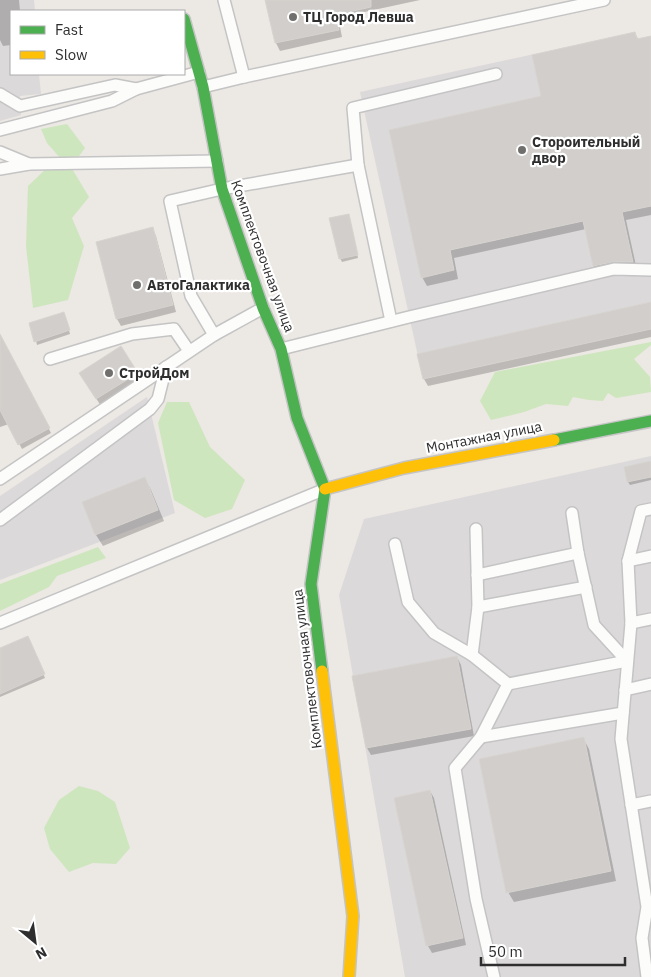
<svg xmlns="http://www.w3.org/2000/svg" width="651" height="977" font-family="'IBM Plex Sans',sans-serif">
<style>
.industrial{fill:#dcd9db}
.green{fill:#cee6be}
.shadow{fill:#0003}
.building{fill:#d1cecb;stroke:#d7d4d0}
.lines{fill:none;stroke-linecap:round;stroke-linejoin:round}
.lane-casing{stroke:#c5c4c5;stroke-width:14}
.fast-casing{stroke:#c5c4c5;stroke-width:14}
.slow-casing{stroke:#c5c4c5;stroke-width:14}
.lane{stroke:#fcfcfb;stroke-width:11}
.fast{stroke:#4caf50;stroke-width:11}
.slow{stroke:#ffc107;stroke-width:11}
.poi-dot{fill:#706f6e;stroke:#fff;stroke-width:2}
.labels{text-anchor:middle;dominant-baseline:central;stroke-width:4.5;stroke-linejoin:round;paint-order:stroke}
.poi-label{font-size:14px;font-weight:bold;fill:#2e2e2e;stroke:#fff;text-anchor:start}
.street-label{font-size:14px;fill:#2e2e2e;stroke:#fff}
</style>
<rect width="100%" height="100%" fill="#ece8e4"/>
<g class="industrial">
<polygon points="0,0 34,0 35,11 11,11 11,74 39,74 41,94 20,96 21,115 0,121"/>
<polygon points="635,32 637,39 651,36 651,329 423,379 360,92"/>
<polygon points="147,397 175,513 0,580 0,496"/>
<polygon points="651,456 651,977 405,977 339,595 364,519"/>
</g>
<g class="green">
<polygon points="67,124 85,148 71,167 89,197 72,218 84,246 68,300 33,308 26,246 28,186 48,167 62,160 47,143 41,129"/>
<polygon points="651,342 651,345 634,359 650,377 651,392 616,398 608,393 603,401 589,400 573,397 568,406 546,404 524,412 491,420 480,401 495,372"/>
<polygon points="167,402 189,402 210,447 245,480 232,509 205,518 174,500 158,423"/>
<polygon points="98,547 106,558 57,576 49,587 0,611 0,584"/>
<polygon points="79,786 98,791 115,802 130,848 116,864 93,863 69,872 50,849 44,828 59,800"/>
</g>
<g class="shadow">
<polygon points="0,0 19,0 20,11 11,11 11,45 3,46 0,40"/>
<polygon points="266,0 420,0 355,14 357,18 339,22 342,37 280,51 276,43"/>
<polygon points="635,34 639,40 651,38 651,215 626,220 637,270 599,274 594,266 586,229 454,258 458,279 427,286 422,277 543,97"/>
<polygon points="350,219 358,258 342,262 340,258"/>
<polygon points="152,228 156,236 176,312 121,326 117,319 97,243"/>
<polygon points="651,303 651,337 428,386 424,379 419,354"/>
<polygon points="65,316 70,334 37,345 36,341"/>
<polygon points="0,339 4,343 51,433 22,449 9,424 0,427"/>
<polygon points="137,373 141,380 101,406 85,381"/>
<polygon points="651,463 651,480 630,485 628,482"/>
<polygon points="145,479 151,490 164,521 103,546 96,535 84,503"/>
<polygon points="29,640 45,678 0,697 0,649"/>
<polygon points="457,657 461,665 474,736 371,755 367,748 354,677"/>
<polygon points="583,738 589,749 616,881 514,902 508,892"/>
<polygon points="430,791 434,798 466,945 432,953 428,946"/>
</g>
<g class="building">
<polygon points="265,0 371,0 371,7 335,15 339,30 275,43"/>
<polygon points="635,32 637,39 651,36 651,206 622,212 633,262 613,262 593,266 583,221 450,250 454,270 421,278 389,130 541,96 532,55"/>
<polygon points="349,214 358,255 339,259 329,218"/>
<polygon points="153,227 173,305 116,319 96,242"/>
<polygon points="651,302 651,329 423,379 417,354"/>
<polygon points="64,312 70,330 34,342 29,323"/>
<polygon points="0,334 50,428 18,445 0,410"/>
<polygon points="121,346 138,373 96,399 79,373"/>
<polygon points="651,461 651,477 627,482 624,467"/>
<polygon points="145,477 158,510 95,535 82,502"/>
<polygon points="28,636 45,674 0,694 0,648"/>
<polygon points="457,656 471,729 366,748 352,676"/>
<polygon points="584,737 611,871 506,893 479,759"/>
<polygon points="430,790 463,938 426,946 394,798"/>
</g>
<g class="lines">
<defs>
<g id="lane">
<polyline points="224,0 244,77"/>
<polyline points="203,87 244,77 604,0"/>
<polyline points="0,94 20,106 115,85 136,89"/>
<polyline points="0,130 112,101 136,89 199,72"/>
<polyline points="0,152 29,164"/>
<polyline points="358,165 353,108 496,74"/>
<polyline points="0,169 29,164 217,161"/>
<polyline points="214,335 191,296 170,201 222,189 358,165 391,321"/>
<polyline points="281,349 409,317 614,269 651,270"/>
<polyline points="50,359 132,334 174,329 189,351"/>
<polyline points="0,479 214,335 263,308"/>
<polyline points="572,513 578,553 594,625 627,661"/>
<polyline points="0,520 150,409 158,399 166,367"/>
<polyline points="395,544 408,602 434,633 472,655 508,684 627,661"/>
<polyline points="628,561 651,556"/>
<polyline points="477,575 578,553"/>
<polyline points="478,607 586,587"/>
<polyline points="0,623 323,490"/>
<polyline points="631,623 651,619"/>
<polyline points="472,655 478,607 476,529"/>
<polyline points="625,690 651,684"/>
<polyline points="481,737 623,713"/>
<polyline points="631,805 651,801"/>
<polyline points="494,977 476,899 455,768 481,737 508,684"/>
<polyline points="647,977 642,938 647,907 621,739 631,623 628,561 641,511 651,509"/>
</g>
<g id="fast">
<polyline points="184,19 203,87 222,189 263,308 281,349 297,418 325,489 311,584 322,671"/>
<polyline points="554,440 651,421"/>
</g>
<g id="slow">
<polyline points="325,489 404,468 554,440"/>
<polyline points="322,671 353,916 349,977"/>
</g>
</defs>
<use href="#lane" class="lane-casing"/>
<use href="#fast" class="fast-casing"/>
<use href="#slow" class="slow-casing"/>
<use href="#lane" class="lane"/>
<use href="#fast" class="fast"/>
<use href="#slow" class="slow"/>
</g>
<g class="poi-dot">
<circle cx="293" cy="17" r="5"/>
<circle cx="522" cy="150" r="5"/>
<circle cx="137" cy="285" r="5"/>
<circle cx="109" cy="373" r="5"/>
</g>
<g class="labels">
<g class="poi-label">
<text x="303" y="17">ТЦ Город Левша</text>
<text x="532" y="142">Стороительный<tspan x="532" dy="16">двор</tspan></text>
<text x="147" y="285">АвтоГалактика</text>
<text x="119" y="373">СтройДом</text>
</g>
<g class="street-label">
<text transform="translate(263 256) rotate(70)">Комплектовочная улица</text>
<text transform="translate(484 437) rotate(-11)">Монтажная улица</text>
<text transform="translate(307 669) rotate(-97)">Комплектовочная улица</text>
</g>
</g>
<rect x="10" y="10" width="175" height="65" fill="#ffffff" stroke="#ababab"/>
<rect x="20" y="26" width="25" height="8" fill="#4caf50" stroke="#ababab"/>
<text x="55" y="35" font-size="15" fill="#2e2e2e">Fast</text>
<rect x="20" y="51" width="25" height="8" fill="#ffc107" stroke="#ababab"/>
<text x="55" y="60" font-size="15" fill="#2e2e2e">Slow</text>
<g transform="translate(35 942) rotate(151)" stroke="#ffffff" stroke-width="4" paint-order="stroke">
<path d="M0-4L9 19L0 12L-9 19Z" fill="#2e2e2e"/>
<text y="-8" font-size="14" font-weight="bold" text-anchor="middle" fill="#2e2e2e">N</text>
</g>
<path d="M481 957v8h144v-8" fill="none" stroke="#2e2e2e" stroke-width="2.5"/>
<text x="488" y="957" font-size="15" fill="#2e2e2e" stroke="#ffffff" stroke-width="4" paint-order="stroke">50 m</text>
</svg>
